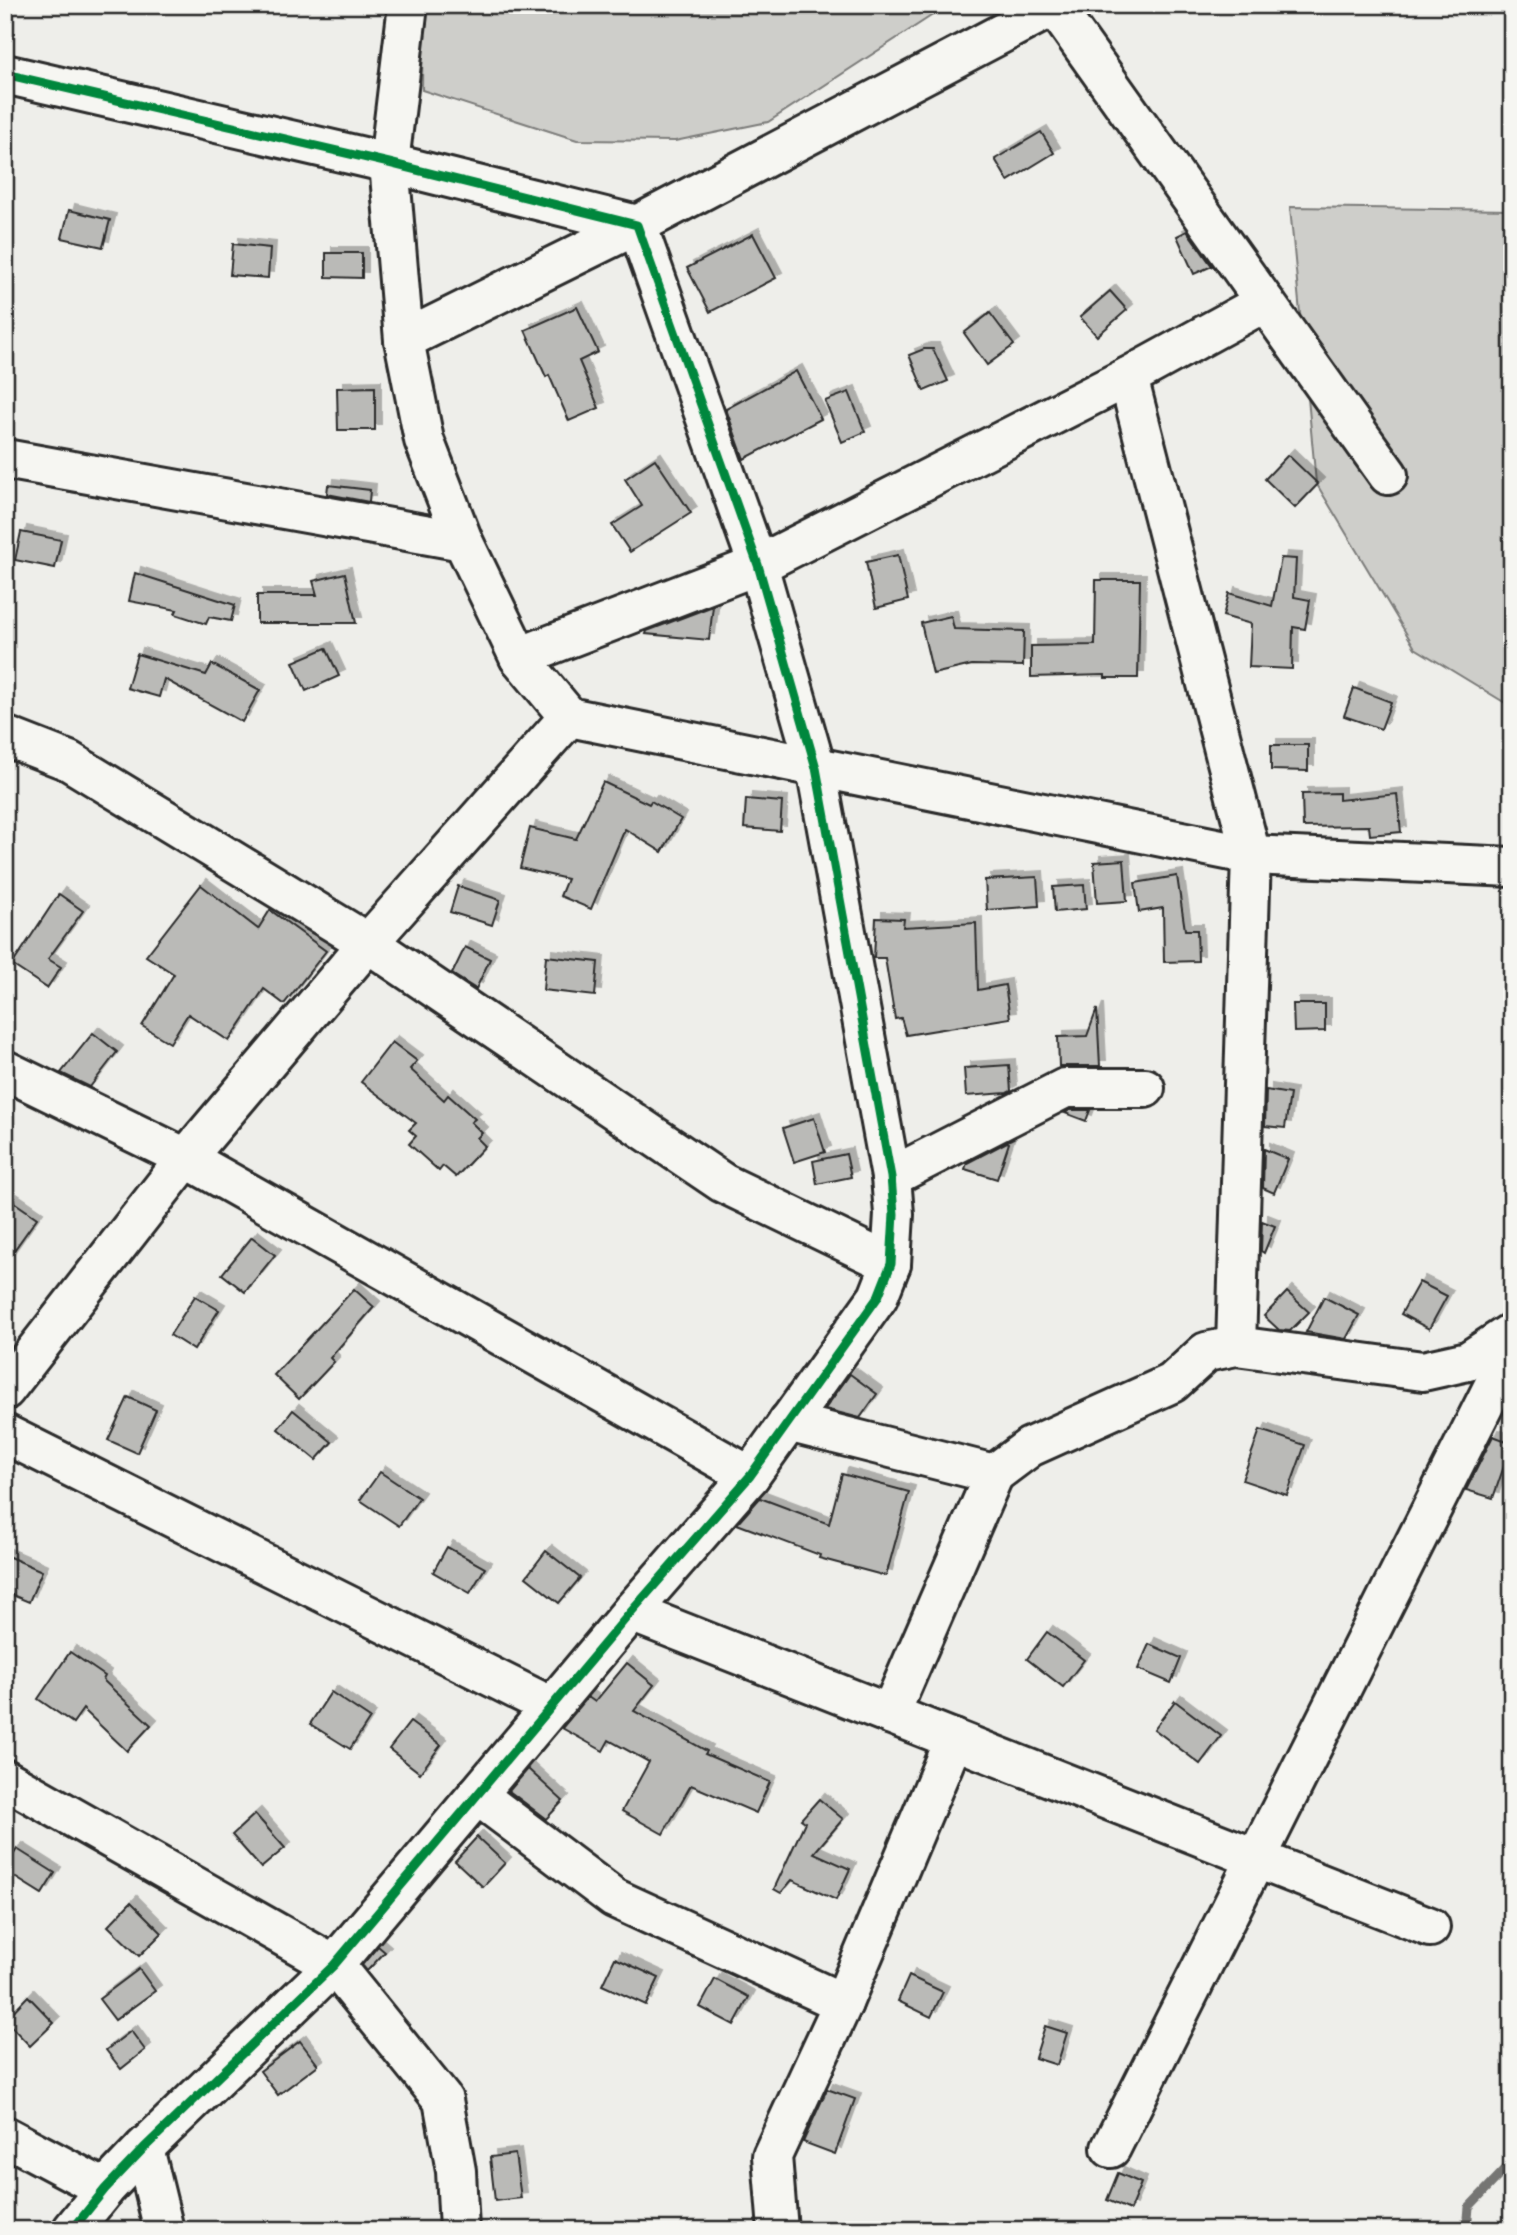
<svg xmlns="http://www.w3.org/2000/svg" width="1517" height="2235" font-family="Mali,sans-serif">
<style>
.green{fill:#cececa;stroke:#7c7c7a;stroke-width:2}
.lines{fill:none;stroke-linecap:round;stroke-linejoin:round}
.stream{stroke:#757573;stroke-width:9}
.building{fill:#babab7;stroke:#2b2b2b;stroke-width:2;filter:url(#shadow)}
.minor-casing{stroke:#2b2b2b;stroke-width:44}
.minor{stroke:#f6f6f2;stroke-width:38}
.cycleway-casing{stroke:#f6f6f2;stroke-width:13}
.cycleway{stroke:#00873e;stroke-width:9}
</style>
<defs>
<filter id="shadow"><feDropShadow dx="6" dy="-6" stdDeviation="0" flood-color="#0004"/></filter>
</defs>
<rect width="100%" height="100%" fill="#eeeeea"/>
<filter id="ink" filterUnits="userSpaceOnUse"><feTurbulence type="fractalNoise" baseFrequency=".0143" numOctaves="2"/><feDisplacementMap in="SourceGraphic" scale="14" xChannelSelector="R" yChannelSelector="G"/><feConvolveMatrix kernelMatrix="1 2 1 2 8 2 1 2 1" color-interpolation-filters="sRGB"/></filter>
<g filter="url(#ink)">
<g class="green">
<polygon points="423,5 948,5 768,122 675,141 577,140 422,90"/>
<polygon points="1290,207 1512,210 1512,707 1415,648 1316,483"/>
</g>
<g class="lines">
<polyline class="stream" points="1467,2230 1469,2207 1512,2162"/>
</g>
<g class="building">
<polygon points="1041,132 1054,153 1008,181 995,159"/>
<polygon points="69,210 110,220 103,247 62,238"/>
<polygon points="1187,231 1212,266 1194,274 1177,236"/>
<polygon points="753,234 776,278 710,312 687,268"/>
<polygon points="233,244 270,248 268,278 230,275"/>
<polygon points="326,253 362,253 362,278 326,277"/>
<polygon points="1110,291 1127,310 1097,336 1080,317"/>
<polygon points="577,307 598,352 579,361 599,408 569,421 549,375 546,377 525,330"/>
<polygon points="990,313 1014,345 987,365 964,333"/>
<polygon points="924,349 933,349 948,381 924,391 909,355"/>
<polygon points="796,371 821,419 744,459 726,409"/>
<polygon points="375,387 375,430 338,430 337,388"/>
<polygon points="849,392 865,432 842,442 825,401"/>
<polygon points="1288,455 1318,484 1295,508 1265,479"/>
<polygon points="655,459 691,513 630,552 612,525 642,506 625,479"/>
<polygon points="328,485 370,490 369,502 327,494"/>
<polygon points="21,532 61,540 55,568 15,560"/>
<polygon points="898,555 908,600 876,608 866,562"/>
<polygon points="1281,558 1296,559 1294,597 1310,600 1305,629 1293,627 1292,669 1249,667 1251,624 1223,616 1229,593 1272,606"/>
<polygon points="135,573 235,605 231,621 209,617 206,624 175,614 177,610 129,601"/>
<polygon points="345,573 356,623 257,623 257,595 317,595 313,581"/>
<polygon points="1096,580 1140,580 1138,678 1105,678 1105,675 1031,677 1031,646 1095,645"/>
<polygon points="713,606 709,640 646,634 647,631"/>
<polygon points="951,616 954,629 1024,631 1023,666 972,665 933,674 921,623"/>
<polygon points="326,648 339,676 306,691 293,662"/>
<polygon points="137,654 206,675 212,664 260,690 242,722 164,679 159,697 127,688"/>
<polygon points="1354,688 1391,702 1381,729 1344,716"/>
<polygon points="1271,745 1308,745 1308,771 1271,770"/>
<polygon points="603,782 649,804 651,801 681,819 662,852 625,829 591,909 560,896 567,879 520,868 530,828 576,839"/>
<polygon points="1339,793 1339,800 1397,794 1401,832 1370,835 1369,826 1303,827 1302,794"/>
<polygon points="746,799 782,802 780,831 744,828"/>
<polygon points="1124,860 1127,901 1097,903 1094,862"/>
<polygon points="1177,876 1185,930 1197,930 1198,961 1164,962 1163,908 1139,912 1135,883"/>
<polygon points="1037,877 1039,906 987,910 985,880"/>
<polygon points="201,885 258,929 270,910 326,951 284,1004 264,989 229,1041 188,1014 170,1043 142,1026 174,974 146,956"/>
<polygon points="1084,885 1086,909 1055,912 1053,887"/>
<polygon points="458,886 500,900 492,925 450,912"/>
<polygon points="59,894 83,911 48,959 61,967 47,988 12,965"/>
<polygon points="876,918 904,919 903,927 976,923 978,990 1005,985 1010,1018 906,1035 901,1018 895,1019 885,958 874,958"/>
<polygon points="465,947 490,959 476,989 452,974"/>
<polygon points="546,956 598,962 595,996 543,990"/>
<polygon points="1293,1004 1325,1004 1325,1031 1294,1032"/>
<polygon points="1097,1009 1100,1066 1059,1066 1058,1037 1087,1036"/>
<polygon points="93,1033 117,1052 90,1087 61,1073"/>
<polygon points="392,1042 417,1061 410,1069 444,1100 448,1095 475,1119 471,1122 482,1133 477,1138 485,1146 456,1177 443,1166 439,1171 409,1144 416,1136 409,1130 416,1123 361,1082"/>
<polygon points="1009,1065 1011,1091 1007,1093 966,1096 964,1068"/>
<polygon points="1266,1090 1290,1094 1285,1128 1265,1126"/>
<polygon points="1070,1110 1090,1110 1086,1121 1065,1113"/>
<polygon points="814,1118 825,1152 794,1162 783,1128"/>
<polygon points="1007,1142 1009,1143 997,1179 965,1169 967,1163"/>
<polygon points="1264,1149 1288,1159 1274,1193 1263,1188"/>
<polygon points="846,1154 851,1177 817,1184 813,1161"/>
<polygon points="5,1196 37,1218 5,1263"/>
<polygon points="1262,1221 1275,1226 1264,1253 1261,1251"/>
<polygon points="252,1237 275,1255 245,1292 222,1274"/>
<polygon points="1419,1282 1447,1296 1429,1329 1401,1314"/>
<polygon points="354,1289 374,1307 330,1358 334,1362 299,1399 274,1375"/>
<polygon points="1287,1292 1309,1312 1290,1331 1279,1330 1264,1316"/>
<polygon points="195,1296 219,1310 194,1350 170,1335"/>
<polygon points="1324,1297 1359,1315 1346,1339 1306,1332"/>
<polygon points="850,1374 877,1394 860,1418 825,1409"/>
<polygon points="128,1397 156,1410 137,1453 108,1440"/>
<polygon points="293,1410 332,1442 316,1460 278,1429"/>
<polygon points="1260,1430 1305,1445 1287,1495 1242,1480"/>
<polygon points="1493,1436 1512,1443 1493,1498 1466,1490"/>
<polygon points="380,1472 419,1498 399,1526 360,1500"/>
<polygon points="842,1474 909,1492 886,1576 819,1558 820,1555 737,1524 760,1498 829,1524"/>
<polygon points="447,1547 485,1568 470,1593 433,1572"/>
<polygon points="546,1551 580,1578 559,1603 526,1577"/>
<polygon points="5,1555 42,1571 29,1602 5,1592"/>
<polygon points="1047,1632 1084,1660 1063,1687 1027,1659"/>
<polygon points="1149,1644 1181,1658 1171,1683 1138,1669"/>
<polygon points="70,1652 105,1676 103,1680 151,1725 127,1751 83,1709 73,1723 38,1699"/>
<polygon points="627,1663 654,1685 634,1711 707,1751 705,1754 770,1782 756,1813 691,1785 663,1834 622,1811 649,1762 609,1740 603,1751 562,1728 588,1697 595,1702"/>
<polygon points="331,1692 370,1718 350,1749 310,1724"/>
<polygon points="1175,1701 1221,1736 1200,1764 1154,1729"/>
<polygon points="410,1722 441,1745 420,1773 389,1749"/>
<polygon points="528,1769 563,1801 546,1819 509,1791"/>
<polygon points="819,1799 843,1819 814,1853 850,1869 836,1900 792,1880 781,1893 774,1889 805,1822 801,1819"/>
<polygon points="255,1814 285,1848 261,1868 232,1835"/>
<polygon points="477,1837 505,1863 483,1887 455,1861"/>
<polygon points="17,1849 55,1873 42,1894 5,1871 5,1868"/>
<polygon points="131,1902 162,1933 139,1956 108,1926"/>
<polygon points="378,1946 385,1952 367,1971 362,1965"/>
<polygon points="615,1958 659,1978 646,2005 602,1985"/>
<polygon points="139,1969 155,1991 115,2020 99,1999"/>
<polygon points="909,1976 943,1992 931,2017 898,2001"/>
<polygon points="715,1979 749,1997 734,2025 700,2007"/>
<polygon points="28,1996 54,2023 30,2046 5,2020"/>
<polygon points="1045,2026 1067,2033 1057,2065 1035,2058"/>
<polygon points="131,2031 145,2050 121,2069 106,2050"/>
<polygon points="300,2041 318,2065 278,2095 260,2071"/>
<polygon points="827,2089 855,2099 835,2154 803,2142"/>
<polygon points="515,2154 521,2198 495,2201 490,2157"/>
<polygon points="1118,2173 1141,2183 1130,2210 1107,2200"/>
</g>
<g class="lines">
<defs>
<g id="minor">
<polyline points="408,5 389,163 404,340 424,440 463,541 519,657 569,717 1251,855 1512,867"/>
<polyline points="5,74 389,163 637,225 758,565 816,768 891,1177 894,1214 891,1264 878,1297 750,1476 631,1612 334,1965 144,2148 105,2189 72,2230"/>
<polyline points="404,340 637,225 1054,6 1388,475"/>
<polyline points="1128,377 1251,855 1236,1346"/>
<polyline points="5,459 463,541"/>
<polyline points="519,657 758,565 1128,377 1265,302"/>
<polyline points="5,736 69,761 368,943 723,1183 891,1264"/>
<polyline points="5,1070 186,1158 750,1476"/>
<polyline points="891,1177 1065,1088 1145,1088"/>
<polyline points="5,1390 186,1158 368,943 569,717"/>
<polyline points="788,1422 994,1474 1030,1447 1172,1383 1206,1352 1236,1346 1423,1371 1468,1361 1512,1332"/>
<polyline points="5,1434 552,1707"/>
<polyline points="631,1612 1430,1927"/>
<polyline points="890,1714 994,1474"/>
<polyline points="5,1779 334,1965 443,2100 456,2171 459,2230"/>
<polyline points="477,1795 614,1898 843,2003"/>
<polyline points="5,2136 105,2189"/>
<polyline points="144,2148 164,2230"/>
<polyline points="1111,2148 1512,1349"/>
<polyline points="778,2230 772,2156 843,2003 954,1739"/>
</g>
</defs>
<use href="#minor" class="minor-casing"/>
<use href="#minor" class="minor"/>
<defs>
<polyline id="cycleway" points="5,74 389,163 637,225 758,565 816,768 891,1177 894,1214 891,1264 878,1297 750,1476 631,1612 334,1965 144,2148 105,2189 72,2230"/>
</defs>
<use href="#cycleway" class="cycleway-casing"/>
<use href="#cycleway" class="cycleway"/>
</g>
</g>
<rect width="1517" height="2235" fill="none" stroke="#f6f6f2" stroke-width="28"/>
<rect x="14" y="14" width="1489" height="2207" fill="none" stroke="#2b2b2b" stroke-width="2.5" filter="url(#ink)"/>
</svg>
